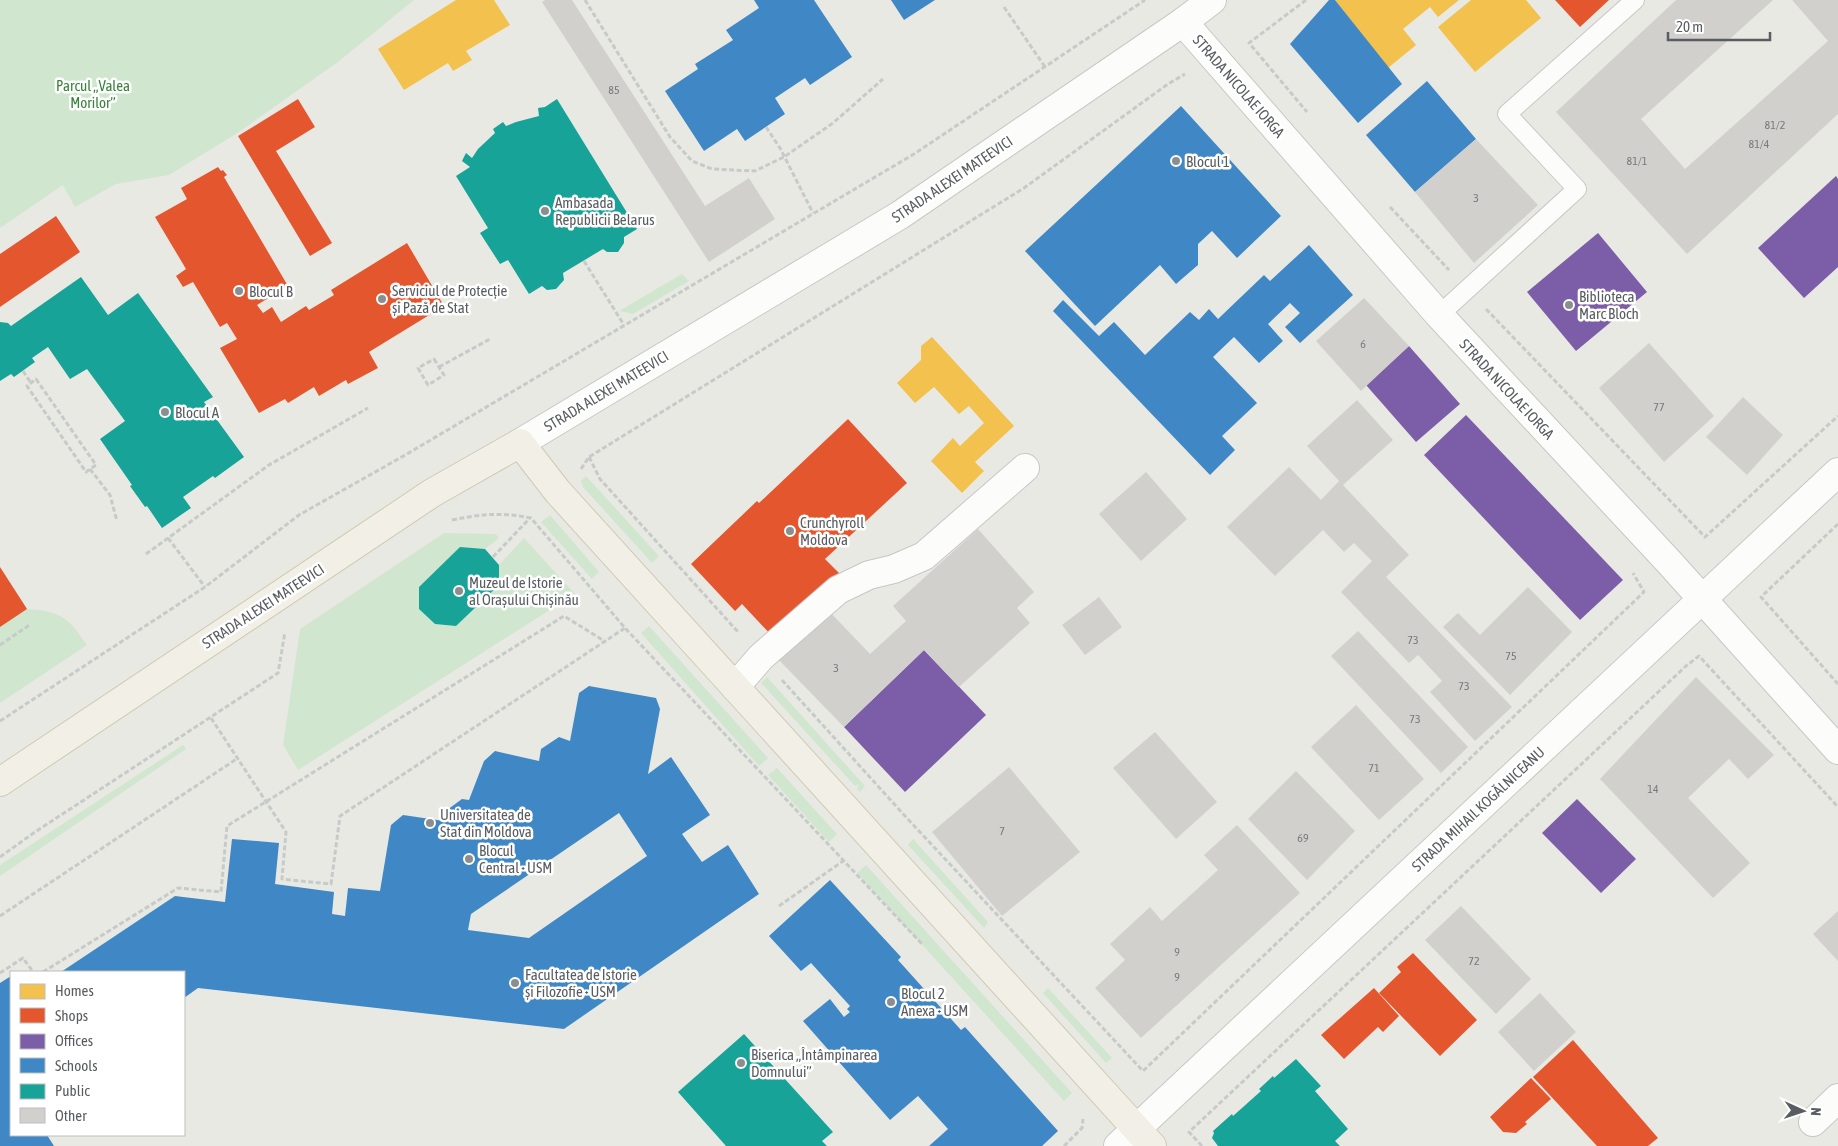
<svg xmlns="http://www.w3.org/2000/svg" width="1838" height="1146" font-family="'Asap Condensed',sans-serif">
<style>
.green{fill:#d1e6cf}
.homes{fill:#f2c14e}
.shops{fill:#e4572e}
.offices{fill:#7b5ea7}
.schools{fill:#3f88c5;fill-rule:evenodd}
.public{fill:#17a398}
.building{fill:#d1d0cd}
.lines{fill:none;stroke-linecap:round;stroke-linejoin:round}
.lane-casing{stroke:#c6c7c6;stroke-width:20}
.street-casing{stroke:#c6c7c6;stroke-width:30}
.secondary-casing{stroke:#c7c7c7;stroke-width:30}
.primary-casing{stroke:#d0c9b2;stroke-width:30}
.path{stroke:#c6cbc9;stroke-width:3;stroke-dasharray:5 2.5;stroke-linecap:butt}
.lane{stroke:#fcfcfb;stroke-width:18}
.street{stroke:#fcfcfb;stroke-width:28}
.secondary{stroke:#fcfcfb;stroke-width:28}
.primary{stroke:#f2f0e6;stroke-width:28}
.poi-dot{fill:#8b8e8f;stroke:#fff;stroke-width:2}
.labels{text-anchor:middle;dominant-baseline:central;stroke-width:5;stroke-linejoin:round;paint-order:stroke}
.number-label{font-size:12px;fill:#787b7d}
.park-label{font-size:15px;fill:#37833b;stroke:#fff}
.street-label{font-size:15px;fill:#595d61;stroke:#fff}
.poi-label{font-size:15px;fill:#595d61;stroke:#fff;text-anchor:start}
</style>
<rect width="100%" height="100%" fill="#e9e9e4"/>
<g class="green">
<polygon points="0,0 414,0 338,62 236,134 169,175 116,184 75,207 63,185 0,228"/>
<polygon points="682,274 689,281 633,314 619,311"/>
<polygon points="586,476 659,556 652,563 583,487 581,481"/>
<polygon points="550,515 599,572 592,579 541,522"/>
<polygon points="444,533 496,534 499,538 485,549 460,547 419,587 419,609 435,624 456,626 499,585 499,565 524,538 575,594 298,770 283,745 300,629"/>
<path d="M0,567L27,609C62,611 68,618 87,645L0,703Z"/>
<polygon points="649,626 768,758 759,766 641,633"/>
<polygon points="767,677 865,786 860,792 857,789 859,784 855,786 761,683"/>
<polygon points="183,745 186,749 0,876 0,865"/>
<polygon points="777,768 837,834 829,842 768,775"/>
<polygon points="913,839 988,922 984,928 908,845"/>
<polygon points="866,865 1072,1093 1064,1101 857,873"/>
<polygon points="1048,988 1112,1058 1106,1063 1043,993"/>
</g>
<g class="homes">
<polygon points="456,0 494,0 510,25 466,51 472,60 453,71 448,63 404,90 378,49"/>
<polygon points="1335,0 1459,0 1438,17 1430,7 1403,29 1416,45 1388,68"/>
<polygon points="1471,0 1526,0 1541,18 1475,72 1438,27"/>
<polygon points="932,337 1014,426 975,462 984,471 962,493 931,461 953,438 960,446 984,423 969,406 959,414 934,387 915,403 897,383 921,360 921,346"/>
</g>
<g class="shops">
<polygon points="1555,0 1609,0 1580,27"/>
<polygon points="298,99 315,127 276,151 332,243 310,256 238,136"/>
<polygon points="218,167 221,171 223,170 227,175 224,177 288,286 257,305 263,313 272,307 281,322 306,306 309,310 334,295 331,290 407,243 444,306 369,352 378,368 348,384 346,380 319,396 314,387 288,403 285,399 259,413 220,348 237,339 227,323 220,327 193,282 183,287 176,276 186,269 155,217 187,199 181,188"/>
<polygon points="56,216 80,252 0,307 0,254"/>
<polygon points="848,419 907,483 825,559 840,574 774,638 742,604 735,611 691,564 757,501 759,503"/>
<polygon points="0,567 27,609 0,627"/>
<polygon points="1413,953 1477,1020 1440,1056 1379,993 1401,972 1397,967"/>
<polygon points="1374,988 1399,1016 1383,1032 1378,1027 1344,1059 1321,1035"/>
<polygon points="1573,1040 1658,1138 1648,1146 1597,1146 1533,1077"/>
<polygon points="1531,1078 1551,1099 1525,1122 1527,1124 1516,1133 1503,1132 1490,1117"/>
</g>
<g class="offices">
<polygon points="1836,176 1838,179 1838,267 1804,298 1758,248"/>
<polygon points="1598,233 1647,292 1576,351 1527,292"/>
<polygon points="1409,346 1460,404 1416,442 1366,385"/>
<polygon points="1466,415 1623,580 1580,620 1424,455"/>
<polygon points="924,650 986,715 905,792 844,727"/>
<polygon points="1577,799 1636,859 1601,893 1542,833"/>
</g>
<g class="schools">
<polygon points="754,0 814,0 852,57 810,85 805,78 775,98 785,114 745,141 737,129 704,151 665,91 698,69 695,64 733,40 726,30 759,8"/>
<polygon points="891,0 935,0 904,20"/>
<polygon points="1329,0 1335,0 1402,84 1358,123 1290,44"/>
<polygon points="1427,81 1476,139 1415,192 1366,135"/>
<polygon points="1181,106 1281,216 1237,258 1212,231 1198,244 1198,265 1176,284 1160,265 1095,326 1025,251"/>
<polygon points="1309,245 1353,295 1300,343 1285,327 1300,313 1290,303 1268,324 1283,341 1259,363 1234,337 1213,357 1257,403 1222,436 1235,450 1210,475 1053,311 1063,300 1099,336 1114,322 1145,355 1190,312 1199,320 1209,309 1218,319 1264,275 1270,281"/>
<path d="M589,686L656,698L660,709L648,774L671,757L710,815L682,834L702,862L728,845L759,894L564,1029L198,988L184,998V972H61L175,896L225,902L232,839L279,843L275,884L334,892L332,914L345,916L348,888L380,891L391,825L403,815L444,821L447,810L462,799L469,800L484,761L495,751L539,761L541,749L559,737L570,741L579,693ZM619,813L647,856L529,938L468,930L471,914Z"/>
<polygon points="830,880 901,957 898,960 961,1030 965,1027 1058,1131 1042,1146 929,1146 948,1129 918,1096 890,1120 803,1021 830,999 844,1017 850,1012 847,1009 850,1006 811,963 801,971 769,936"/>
<polygon points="11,976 11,1135 47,1135 54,1146 0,1146 0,983"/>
</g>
<g class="public">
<polygon points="557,99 637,229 624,237 624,243 618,252 607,252 603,249 563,273 564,280 556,289 547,290 542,286 529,294 508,260 500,264 480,233 488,228 456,176 470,167 462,161 466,153 472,158 478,149 495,133 493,129 503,122 506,126 516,122 539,116 538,108 545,107"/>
<polygon points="81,277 108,315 138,293 213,397 204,402 244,457 215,478 213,476 183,497 191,508 162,528 147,506 145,507 130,486 132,485 100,439 125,421 87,369 70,379 48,347 32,358 35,362 14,377 11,374 0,381 0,322 8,323 11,326"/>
<polygon points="460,547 485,549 499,565 499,585 456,626 435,624 419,609 419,587"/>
<polygon points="744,1034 833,1132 822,1141 827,1146 726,1146 678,1092"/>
<polygon points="1296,1059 1321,1086 1315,1091 1348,1129 1335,1141 1340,1146 1218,1146 1212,1138 1214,1133 1213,1131 1232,1114 1233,1116 1261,1091 1259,1089 1273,1076 1274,1078"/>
</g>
<g class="building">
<polygon points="545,0 572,0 705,206 749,178 775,219 709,262 542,2"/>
<polygon points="1676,0 1773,0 1641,119 1685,169 1828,41 1792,0 1838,0 1838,114 1687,254 1556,112"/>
<polygon points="1476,139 1538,205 1474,263 1415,192"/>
<polygon points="1364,298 1409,346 1361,391 1316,341"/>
<polygon points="1649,343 1714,416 1664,462 1599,388"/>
<polygon points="1743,397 1783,435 1747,475 1706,437"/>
<polygon points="1357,400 1393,440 1343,485 1409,555 1386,577 1512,707 1475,741 1430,692 1442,681 1418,655 1409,663 1341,592 1372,561 1354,543 1344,552 1323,530 1275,576 1227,527 1289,467 1321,500 1339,481 1307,446"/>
<polygon points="1146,472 1187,519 1141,561 1099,514"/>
<polygon points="978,529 1034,592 1017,608 1030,623 959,687 924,650 844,727 777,658 828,610 870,654 906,621 893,606"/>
<polygon points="1528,587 1572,632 1510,695 1443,627 1458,613 1480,635"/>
<polygon points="1099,597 1122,627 1085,655 1062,625"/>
<polygon points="1358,631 1468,747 1441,773 1331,656"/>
<polygon points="1696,677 1774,755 1748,779 1729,759 1688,798 1750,863 1713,898 1600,779"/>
<polygon points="1356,705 1424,779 1379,820 1311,747"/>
<polygon points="1155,732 1217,802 1176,839 1113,768"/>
<polygon points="1009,767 1080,852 1002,916 932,832"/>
<polygon points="1296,771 1355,831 1307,880 1248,819"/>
<polygon points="1237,825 1300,893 1141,1038 1095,988 1125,960 1110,944 1150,907 1162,921 1218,870 1204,855"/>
<polygon points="1461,906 1531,979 1496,1014 1425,940"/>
<polygon points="1838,911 1838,961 1813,934"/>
<polygon points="1540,993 1576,1032 1534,1071 1498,1032"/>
</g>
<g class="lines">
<defs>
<polyline id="lane" points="1439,315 1577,189 1507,114 1635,0"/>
<g id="street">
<polyline points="1183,22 1439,315 1669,562 1838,750"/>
<polyline points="735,687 761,657 838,590 869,575 894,569 924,556 1025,468"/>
<polyline points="1813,1122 1838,1098"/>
</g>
<g id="secondary">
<polyline points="520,443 900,215 1183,22 1212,0"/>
<polyline points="1118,1146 1838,472"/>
</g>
<polyline id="primary" points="0,782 432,493 520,443 558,492 1152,1146"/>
</defs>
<use href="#lane" class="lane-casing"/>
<use href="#street" class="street-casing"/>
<use href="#secondary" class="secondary-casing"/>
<use href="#primary" class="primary-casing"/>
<g class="path">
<polyline points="585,0 670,137 692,161 712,169 755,171 784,157 833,123 883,79"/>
<polyline points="1306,0 1249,43 1307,112"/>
<polyline points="1004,7 1045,67"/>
<polyline points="766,127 780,148 813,213"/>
<polyline points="1390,207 1449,270"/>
<polyline points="584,261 624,325"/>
<polyline points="1486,309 1705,537 1838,416"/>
<polygon points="434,359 444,375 428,385 418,368"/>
<polyline points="439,367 490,339"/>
<polyline points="23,371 31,383"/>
<polygon points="36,379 96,465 86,472 27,386"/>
<polyline points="589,457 600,479 739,633"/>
<polyline points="90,469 110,495 117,521"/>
<polyline points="581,469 589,457 1024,188 1168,84 1185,74"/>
<path d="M452,520C482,514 501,512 531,518L625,628L922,944"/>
<polyline points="1838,524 1761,597 1838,684"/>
<polyline points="168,538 205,587"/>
<polyline points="146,554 269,465 368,408"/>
<polyline points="493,557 530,518"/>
<polyline points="0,645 31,624"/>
<polyline points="782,680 905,816 1143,1071 1644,592 1633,573"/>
<polyline points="211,718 286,832 282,879 331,884 340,816 625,628"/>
<polyline points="0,721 205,587 299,515 407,454 914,154 1145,0"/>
<polyline points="0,857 35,832 278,673 285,632"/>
<polyline points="779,906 843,861"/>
<polyline points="0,916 238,758"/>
<polyline points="43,972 178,888 221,892 227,826 564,616 606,642"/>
<polyline points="0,973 23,958 33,972"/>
<polyline points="1064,1146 1082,1128 1083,1119"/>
<polyline points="1202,1146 1189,1132 1686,666 1699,656 1838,807"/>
</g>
<use href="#lane" class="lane"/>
<use href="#street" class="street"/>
<use href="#secondary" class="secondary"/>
<use href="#primary" class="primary"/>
</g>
<g class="poi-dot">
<circle cx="1176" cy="161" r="5"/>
<circle cx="545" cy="211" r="5"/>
<circle cx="239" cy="291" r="5"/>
<circle cx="382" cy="299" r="5"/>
<circle cx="1569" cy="305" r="5"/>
<circle cx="165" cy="412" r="5"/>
<circle cx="790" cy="531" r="5"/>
<circle cx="459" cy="591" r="5"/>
<circle cx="430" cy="823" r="5"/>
<circle cx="469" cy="859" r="5"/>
<circle cx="515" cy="983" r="5"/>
<circle cx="891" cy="1002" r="5"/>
<circle cx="741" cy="1063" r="5"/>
</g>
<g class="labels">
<g class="number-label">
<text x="614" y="90">85</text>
<text x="1775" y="125">81/2</text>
<text x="1759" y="144">81/4</text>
<text x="1637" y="161">81/1</text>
<text x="1476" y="198">3</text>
<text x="1363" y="344">6</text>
<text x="1659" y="407">77</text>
<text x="1413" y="640">73</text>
<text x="1511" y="656">75</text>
<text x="836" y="668">3</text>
<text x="1464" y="686">73</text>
<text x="1415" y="719">73</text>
<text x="1374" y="768">71</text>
<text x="1653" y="789">14</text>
<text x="1002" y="831">7</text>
<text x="1303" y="838">69</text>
<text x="1177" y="952">9</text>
<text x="1474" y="961">72</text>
<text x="1177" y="977">9</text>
</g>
<g class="park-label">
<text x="93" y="85">Parcul „Valea<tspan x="93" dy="17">Morilor”</tspan></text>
</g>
<g class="street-label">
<text transform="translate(1239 86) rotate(49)">STRADA NICOLAE IORGA</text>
<text transform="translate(952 179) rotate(-34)">STRADA ALEXEI MATEEVICI</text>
<text transform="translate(1507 389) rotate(47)">STRADA NICOLAE IORGA</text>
<text transform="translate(606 391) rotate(-31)">STRADA ALEXEI MATEEVICI</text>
<text transform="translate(263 606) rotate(-33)">STRADA ALEXEI MATEEVICI</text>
<text transform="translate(1478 809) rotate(-43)">STRADA MIHAIL KOGĂLNICEANU</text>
</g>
<g class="poi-label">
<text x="1186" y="161">Blocul 1</text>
<text x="555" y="202">Ambasada<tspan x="555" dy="17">Republicii Belarus</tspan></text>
<text x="392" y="290">Serviciul de Protecție<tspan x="392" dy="17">și Pază de Stat</tspan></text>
<text x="249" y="291">Blocul B</text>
<text x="1579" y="296">Biblioteca<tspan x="1579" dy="17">Marc Bloch</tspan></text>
<text x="175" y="412">Blocul A</text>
<text x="800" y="522">Crunchyroll<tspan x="800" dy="17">Moldova</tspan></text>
<text x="469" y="582">Muzeul de Istorie<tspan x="469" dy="17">al Orașului Chișinău</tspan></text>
<text x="440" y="814">Universitatea de<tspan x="440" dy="17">Stat din Moldova</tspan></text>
<text x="479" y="850">Blocul<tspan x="479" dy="17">Central - USM</tspan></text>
<text x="525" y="974">Facultatea de Istorie<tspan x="525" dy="17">și Filozofie - USM</tspan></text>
<text x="901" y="993">Blocul 2<tspan x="901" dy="17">Anexa - USM</tspan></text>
<text x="751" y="1054">Biserica „Întâmpinarea<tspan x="751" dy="17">Domnului”</tspan></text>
</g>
</g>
<rect x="10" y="971" width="175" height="165" fill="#ffffff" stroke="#bdbec0"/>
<rect x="20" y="984" width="25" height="15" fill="#f2c14e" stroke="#bdbec0"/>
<text x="55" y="996" font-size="15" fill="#595d61">Homes</text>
<rect x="20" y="1008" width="25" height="15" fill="#e4572e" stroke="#bdbec0"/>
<text x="55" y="1021" font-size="15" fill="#595d61">Shops</text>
<rect x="20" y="1034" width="25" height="15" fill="#7b5ea7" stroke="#bdbec0"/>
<text x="55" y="1046" font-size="15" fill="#595d61">Offices</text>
<rect x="20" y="1058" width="25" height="15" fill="#3f88c5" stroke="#bdbec0"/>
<text x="55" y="1071" font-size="15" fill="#595d61">Schools</text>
<rect x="20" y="1084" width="25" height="15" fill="#17a398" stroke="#bdbec0"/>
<text x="55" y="1096" font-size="15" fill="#595d61">Public</text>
<rect x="20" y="1108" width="25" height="15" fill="#d1d0cd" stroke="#bdbec0"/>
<text x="55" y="1121" font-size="15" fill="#595d61">Other</text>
<g transform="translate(1803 1111) rotate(93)" stroke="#ffffff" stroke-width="4" paint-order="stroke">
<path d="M0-4L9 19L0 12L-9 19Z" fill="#595d61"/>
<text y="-8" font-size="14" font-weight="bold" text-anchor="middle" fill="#595d61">N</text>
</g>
<path d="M1668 32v8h102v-8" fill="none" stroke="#595d61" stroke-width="2.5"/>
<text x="1676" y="32" font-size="15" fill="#595d61" stroke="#ffffff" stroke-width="4" paint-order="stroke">20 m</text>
</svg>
